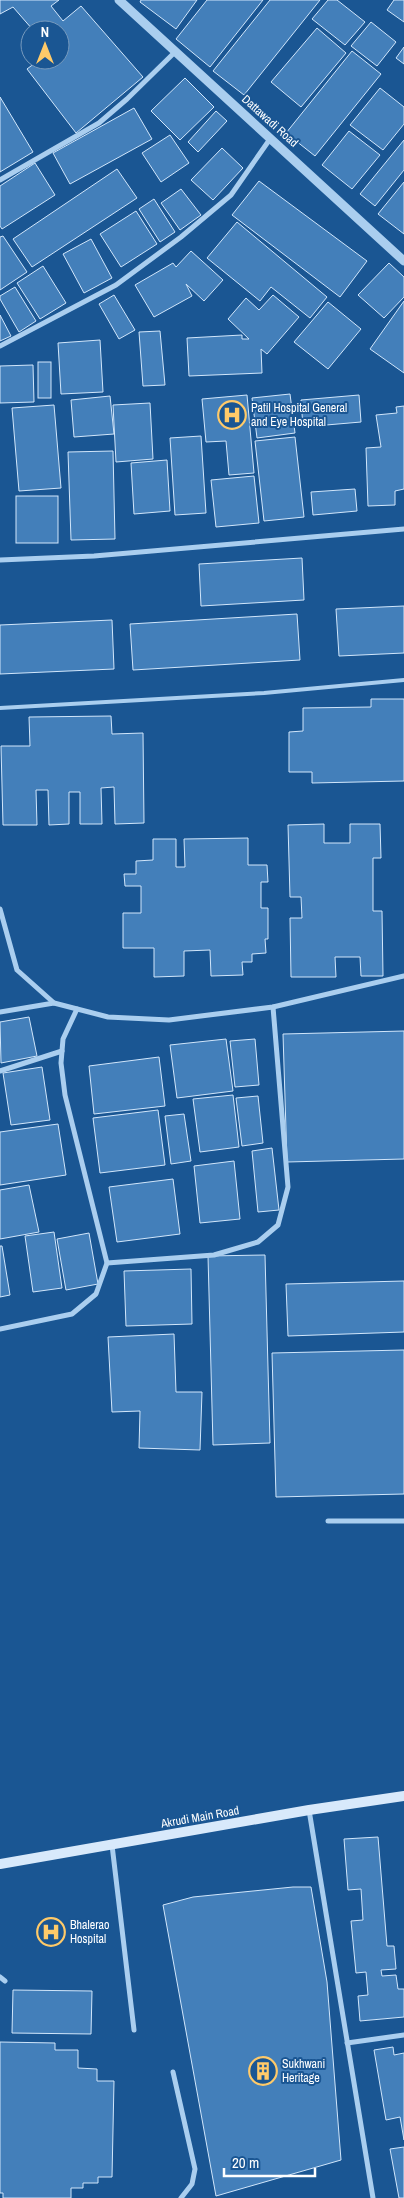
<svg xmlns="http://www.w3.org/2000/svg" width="404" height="2198" font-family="'Archivo Narrow',sans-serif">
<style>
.building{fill:#437fba;stroke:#d1e6fb}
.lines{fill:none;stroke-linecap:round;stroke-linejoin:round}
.service{stroke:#aaceef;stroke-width:4}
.minor{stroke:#aaceef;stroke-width:5}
.tertiary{stroke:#aaceef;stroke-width:9}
.secondary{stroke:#d8e9fb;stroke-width:10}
.labels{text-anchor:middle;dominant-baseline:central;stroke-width:4;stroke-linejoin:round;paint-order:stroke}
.street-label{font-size:12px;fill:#fff;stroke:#1a5693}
.poi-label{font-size:12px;fill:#fff;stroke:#1a5693;text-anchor:start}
</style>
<rect width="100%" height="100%" fill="#1a5693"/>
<g class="building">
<polygon points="0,0 59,0 51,6 63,21 81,6 143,77 76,133 27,69 39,60 60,60 60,30 33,30 13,7 0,14"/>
<polygon points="141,0 197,0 176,29 140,2"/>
<polygon points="207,0 263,0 210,67 176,39"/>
<polygon points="270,0 320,0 244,95 213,71"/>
<polygon points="328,0 337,0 365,22 345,45 312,19"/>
<polygon points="394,0 404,0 404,22 387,10"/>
<polygon points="371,22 396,42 377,66 351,46"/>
<polygon points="317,28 346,53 301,107 271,82"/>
<polygon points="404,47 404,64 396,58"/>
<polygon points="352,51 381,74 315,156 286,133"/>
<polygon points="185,78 214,107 180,140 151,111"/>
<polygon points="380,88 404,107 404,124 383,150 350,125"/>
<polygon points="0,97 33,152 0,172"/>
<polygon points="134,108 152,139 70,184 53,153"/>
<polygon points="216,111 227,121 198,152 188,142"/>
<polygon points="349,131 380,155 352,189 322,165"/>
<polygon points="170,135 189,163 161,182 142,153"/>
<polygon points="404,140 404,170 375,206 360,194"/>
<polygon points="222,148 243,168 213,200 191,180"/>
<polygon points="35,163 55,195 2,229 0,226 0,186"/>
<polygon points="117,169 137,198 32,267 13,239"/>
<polygon points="259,181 367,261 340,297 232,215"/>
<polygon points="404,182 404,234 378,214"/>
<polygon points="181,189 201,215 180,230 161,203"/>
<polygon points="154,199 175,232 160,242 139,209"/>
<polygon points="136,211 157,244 121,267 100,234"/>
<polygon points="237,222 327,297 310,318 271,287 260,301 207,258"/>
<polygon points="3,236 27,272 0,290 0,237"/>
<polygon points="91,239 112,278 84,293 63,254"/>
<polygon points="191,251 223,280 204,301 186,284 192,296 154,317 135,285 173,263 176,267"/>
<polygon points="389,263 404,277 404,297 384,318 358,295"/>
<polygon points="43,266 66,303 40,319 17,283"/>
<polygon points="15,287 36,321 19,332 0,299 0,296"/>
<polygon points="114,295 135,330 119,339 99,304"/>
<polygon points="273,295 299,317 267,354 261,349 262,373 189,376 187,338 242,335 242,339 249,339 228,319 246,298 259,310"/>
<polygon points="404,301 404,373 370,349"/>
<polygon points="328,302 361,329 328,369 294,342"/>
<polygon points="0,315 11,336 0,341"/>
<polygon points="160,331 165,385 143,386 139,332"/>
<polygon points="100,340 103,392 61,394 58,343"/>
<rect x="38" y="362" width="13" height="36"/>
<polygon points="33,365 34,402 0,403 0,366"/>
<polygon points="290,394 295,433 257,438 252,398"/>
<polygon points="247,395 254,473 229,475 226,441 206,442 202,399"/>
<polygon points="359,395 361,422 303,427 301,400"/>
<polygon points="110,396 114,434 74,437 71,400"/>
<polygon points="150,403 153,459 116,462 113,405"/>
<polygon points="54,405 61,488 19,491 12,408"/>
<polygon points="404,406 404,489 395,491 395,505 368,506 366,448 381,447 376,415 397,413 396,407"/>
<polygon points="201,436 206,513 175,515 170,438"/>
<polygon points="295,437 304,517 264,521 255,441"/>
<polygon points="113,451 115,539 71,540 68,452"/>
<polygon points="167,460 170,511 134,514 131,463"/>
<polygon points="254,476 259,523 216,527 211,480"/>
<polygon points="355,489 357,511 313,515 311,492"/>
<rect x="16" y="496" width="42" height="47"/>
<polygon points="302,558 304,600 201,606 199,564"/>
<polygon points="404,606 404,653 339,656 336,609"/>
<polygon points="297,614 300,660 133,670 130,624"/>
<polygon points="112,620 114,669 0,674 0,625"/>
<polygon points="371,699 404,699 404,781 312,783 312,772 289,772 289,732 303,731 303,708 371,707"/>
<polygon points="111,716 112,734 143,733 144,823 115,824 114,787 101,788 102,824 80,824 80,792 69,792 69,824 49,825 48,790 36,790 37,825 3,825 1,746 30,746 29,717"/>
<polygon points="324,824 324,843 350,843 350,824 380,824 381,858 373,858 373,911 382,911 383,976 361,976 360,957 335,957 336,977 291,977 290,918 302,918 301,897 290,897 288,825"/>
<polygon points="248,838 248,865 267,865 268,882 261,882 261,908 268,908 268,939 265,939 266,953 252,954 252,962 242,962 243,975 211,976 210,950 184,951 184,976 154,977 154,948 123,948 123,913 141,913 141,886 125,886 124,874 136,874 136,861 153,860 153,839 176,839 176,867 185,867 184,839"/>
<polygon points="29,1017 37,1056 1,1063 0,1022"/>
<polygon points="404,1031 404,1159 287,1162 283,1034"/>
<polygon points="226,1039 233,1091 177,1098 170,1045"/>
<polygon points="255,1039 259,1085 235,1087 230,1041"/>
<polygon points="159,1057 165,1106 94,1114 89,1066"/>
<polygon points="42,1067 50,1120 11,1125 3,1073"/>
<polygon points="233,1095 239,1147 200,1152 193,1099"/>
<polygon points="258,1096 263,1143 242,1146 236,1098"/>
<polygon points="158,1110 165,1165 100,1173 93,1118"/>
<polygon points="184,1114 191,1161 171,1164 165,1116"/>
<polygon points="58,1124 66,1175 0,1185 0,1132"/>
<polygon points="272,1148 279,1210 258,1212 252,1151"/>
<polygon points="234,1161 240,1219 200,1223 194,1166"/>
<polygon points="173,1179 180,1234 117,1242 109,1187"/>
<polygon points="29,1185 39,1232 0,1239 0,1190"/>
<polygon points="54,1232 62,1288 33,1292 25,1236"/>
<polygon points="89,1233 98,1284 66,1290 57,1239"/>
<polygon points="0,1246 2,1246 10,1295 0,1297"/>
<polygon points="265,1255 270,1443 213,1445 208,1256"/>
<polygon points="191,1269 192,1324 126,1326 124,1271"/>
<polygon points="404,1281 404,1332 288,1336 286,1284"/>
<polygon points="174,1334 176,1392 202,1392 200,1450 139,1448 140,1411 112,1412 108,1337"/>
<polygon points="404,1350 404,1494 276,1497 272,1353"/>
<polygon points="378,1837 387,1946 394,1946 396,1969 381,1970 382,1976 396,1975 398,1989 404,1989 404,2017 360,2021 358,1996 368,1995 366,1972 356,1973 351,1921 363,1920 361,1889 348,1890 344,1839"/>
<polygon points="293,1887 311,1887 327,1982 341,2160 216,2196 163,1905 193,1897"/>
<polygon points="13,1990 92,1991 91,2034 12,2033"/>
<polygon points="0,2042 55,2043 55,2050 78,2050 78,2068 97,2069 97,2081 114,2081 112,2177 98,2177 98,2183 83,2183 83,2188 71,2188 71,2198 3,2198 3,2193 0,2193"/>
<polygon points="393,2047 394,2055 404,2053 404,2140 400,2117 386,2120 374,2050"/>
<polygon points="404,2147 404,2198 399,2198 390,2149"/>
</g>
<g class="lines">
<polyline class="service" points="0,708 264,693 404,680"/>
<g class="minor">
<polyline points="0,180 99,123 127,99 175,52"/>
<polyline points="0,346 116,285 181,237 231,195 270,139"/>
<polyline points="0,560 94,556 404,529"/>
<polyline points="0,909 17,970 54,1003 108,1017 169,1020 273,1007 404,976"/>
<polyline points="0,1012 54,1003"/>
<polyline points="0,1071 62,1051"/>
<polyline points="107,1263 214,1255 258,1242 278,1225 288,1187 273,1007"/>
<polyline points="0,1329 72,1314 96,1294 107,1263 65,1095 61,1063 63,1039 77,1009"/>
<polyline points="328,1521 404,1521"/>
<polyline points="309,1810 373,2198"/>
<polyline points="112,1845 134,2030"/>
<polyline points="0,1977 5,1981"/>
<polyline points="347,2043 404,2035"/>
<polyline points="173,2072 195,2169 192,2184 181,2198"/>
</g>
<polyline class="tertiary" points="119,0 404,261"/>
<polyline class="secondary" points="0,1864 309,1810 404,1796"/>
</g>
<defs>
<symbol id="hospital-ring" viewBox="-11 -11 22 22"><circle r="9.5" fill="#1a5693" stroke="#ffca69" stroke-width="1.5"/><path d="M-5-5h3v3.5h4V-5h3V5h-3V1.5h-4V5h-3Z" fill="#ffca69"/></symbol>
<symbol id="building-ring" viewBox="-11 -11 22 22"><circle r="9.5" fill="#1a5693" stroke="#ffca69" stroke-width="1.5"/><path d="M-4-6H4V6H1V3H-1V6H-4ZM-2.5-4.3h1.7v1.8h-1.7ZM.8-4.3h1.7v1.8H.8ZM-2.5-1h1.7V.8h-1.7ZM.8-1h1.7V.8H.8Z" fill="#ffca69"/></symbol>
</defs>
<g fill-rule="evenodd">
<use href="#hospital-ring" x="216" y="399" width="32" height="32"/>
<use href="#hospital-ring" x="35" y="1916" width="32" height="32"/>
<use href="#building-ring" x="247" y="2055" width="32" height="32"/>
</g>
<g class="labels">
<g class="street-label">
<text transform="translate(270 121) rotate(42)">Dattawadi Road</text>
<text transform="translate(200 1817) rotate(-10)">Akrudi Main Road</text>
</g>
<g class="poi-label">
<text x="251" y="408">Patil Hospital General<tspan x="251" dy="14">and Eye Hospital</tspan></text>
<text x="70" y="1925">Bhalerao<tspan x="70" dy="14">Hospital</tspan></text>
<text x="282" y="2064">Sukhwani<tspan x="282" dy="14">Heritage</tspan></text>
</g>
</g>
<g transform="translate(45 45)"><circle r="24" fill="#1a5693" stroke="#769abe"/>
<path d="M0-4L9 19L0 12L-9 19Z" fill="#ffca69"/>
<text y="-8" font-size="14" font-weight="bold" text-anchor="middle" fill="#ffffff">N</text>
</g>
<path d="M224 2168v8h91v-8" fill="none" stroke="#ffffff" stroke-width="2.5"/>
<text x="232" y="2168" font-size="15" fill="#ffffff" stroke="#1a5693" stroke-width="4" paint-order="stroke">20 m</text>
</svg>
